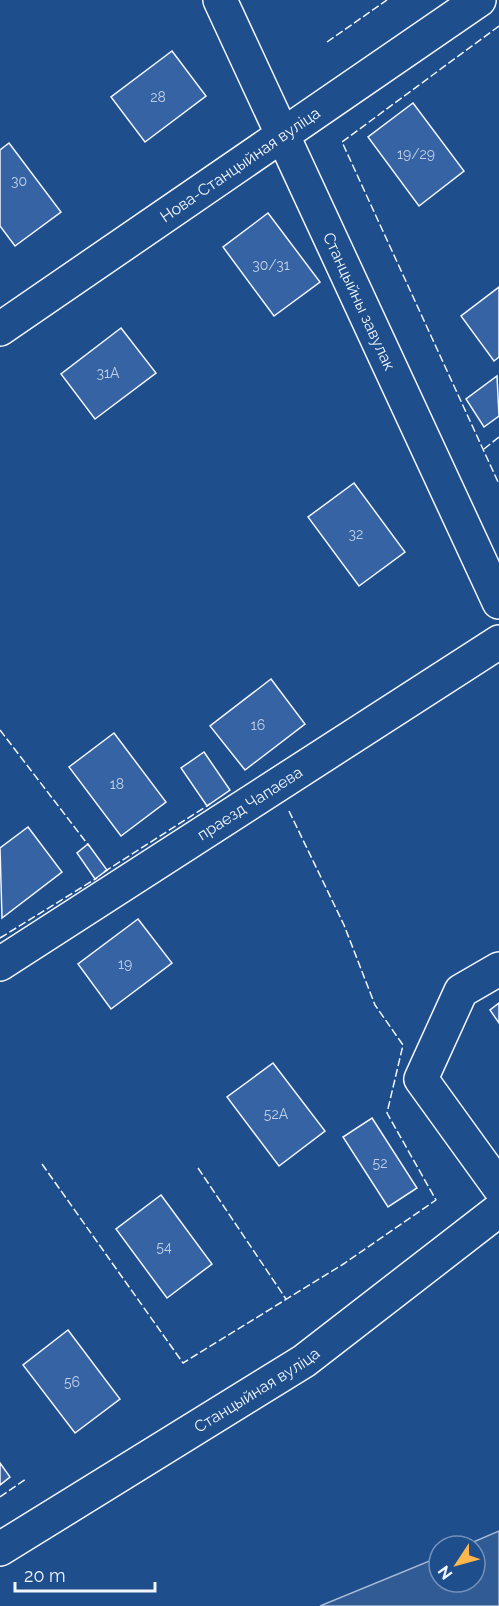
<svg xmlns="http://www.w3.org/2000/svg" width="499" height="1606" font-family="Raleway,sans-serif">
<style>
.green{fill:#305b95;stroke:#a8bbd7;stroke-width:1.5}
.building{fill:#3563a3;stroke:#f2f6ff;stroke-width:1.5}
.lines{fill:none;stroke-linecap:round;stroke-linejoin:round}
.minor-casing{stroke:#f2f6ff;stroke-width:36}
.minor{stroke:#1f4e8c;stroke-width:33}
.fence{stroke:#f2f6ff;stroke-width:1.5;stroke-dasharray:8 3;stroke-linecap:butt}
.labels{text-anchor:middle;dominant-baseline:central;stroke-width:4.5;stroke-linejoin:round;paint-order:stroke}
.number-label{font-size:14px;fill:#c3d1e8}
.street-label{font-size:16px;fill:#f2f6ff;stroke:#1f4e8c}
</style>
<rect width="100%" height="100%" fill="#1f4e8c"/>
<polygon class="green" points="499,1531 499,1606 320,1606 439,1557 439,1582 475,1582 475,1546 464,1546"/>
<g class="building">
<polygon points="172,51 206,96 145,142 111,97"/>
<polygon points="413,103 464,171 419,206 368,137"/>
<polygon points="9,143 61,212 15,246 0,226 0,150"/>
<polygon points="268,213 320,282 274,316 223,247"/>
<polygon points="499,287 499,357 494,361 461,316"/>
<polygon points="121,328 156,373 95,419 61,374"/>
<polygon points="497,376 499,416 484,427 466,399"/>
<polygon points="354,483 405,552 359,586 308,517"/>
<polygon points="271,679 305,724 245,770 210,726"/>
<polygon points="114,733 166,802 121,836 69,767"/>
<polygon points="204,752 230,790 207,806 181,768"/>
<polygon points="28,827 62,872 2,918 0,848"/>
<polygon points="88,844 107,870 95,879 77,853"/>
<polygon points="138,919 172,963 111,1009 78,964"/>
<polygon points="499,1003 499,1023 490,1010"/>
<polygon points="273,1063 325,1131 279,1166 227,1097"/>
<polygon points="372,1118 417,1188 388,1207 343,1137"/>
<polygon points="161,1195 212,1264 167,1298 116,1229"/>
<polygon points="68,1330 120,1399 75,1433 23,1365"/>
<polygon points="0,1463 10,1477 0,1485"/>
</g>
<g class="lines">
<defs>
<g id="minor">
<path id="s1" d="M220,0L499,602"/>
<path id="s2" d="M0,329L479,0"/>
<path id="s3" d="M0,964L499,642"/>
<polyline points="499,969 461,991 421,1079 499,1187"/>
<path id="s4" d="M0,1549L304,1361L499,1210"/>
</g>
</defs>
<use href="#minor" class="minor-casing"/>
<use href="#minor" class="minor"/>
<g class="fence">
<polyline points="499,26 342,142 499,484"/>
<polyline points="327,42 387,0"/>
<polyline points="484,449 499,437"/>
<polyline points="0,730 89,846"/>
<polyline points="104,872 210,804"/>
<polyline points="0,938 97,878"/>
<polyline points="42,1164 183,1363 345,1263 436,1200 387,1113 403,1045 375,1005 344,925 289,811"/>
<polyline points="198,1168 286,1299"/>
<polyline points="0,1497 26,1479"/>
</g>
</g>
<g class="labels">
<g class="number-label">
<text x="158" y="97">28</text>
<text x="416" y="154">19/29</text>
<text x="19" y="181">30</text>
<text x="271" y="265">30/31</text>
<text x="108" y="373">31А</text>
<text x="356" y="534">32</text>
<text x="258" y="725">16</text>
<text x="117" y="784">18</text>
<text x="125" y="964">19</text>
<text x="276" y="1114">52А</text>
<text x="380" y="1163">52</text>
<text x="164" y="1247">54</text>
<text x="72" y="1382">56</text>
</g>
<g class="street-label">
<text stroke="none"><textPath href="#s2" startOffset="291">Нова-Станцыйная вуліца</textPath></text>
<text stroke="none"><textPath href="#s1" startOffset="332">Станцыйны завулак</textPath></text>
<text stroke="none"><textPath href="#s3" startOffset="297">праезд Чапаева</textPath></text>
<text stroke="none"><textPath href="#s4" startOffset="302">Станцыйная вуліца</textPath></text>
</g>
</g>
<g transform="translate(457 1564) rotate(234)"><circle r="28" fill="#1f4e8c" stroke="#7391ba" stroke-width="1.5"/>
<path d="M0-4.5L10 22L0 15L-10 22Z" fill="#ffb74d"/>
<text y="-9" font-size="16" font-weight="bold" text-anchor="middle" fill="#f2f6ff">N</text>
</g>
<path d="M15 1582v9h140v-9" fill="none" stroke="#f2f6ff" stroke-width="3"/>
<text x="24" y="1582" font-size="18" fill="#f2f6ff" stroke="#1f4e8c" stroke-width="4.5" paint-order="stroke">20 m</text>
</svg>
